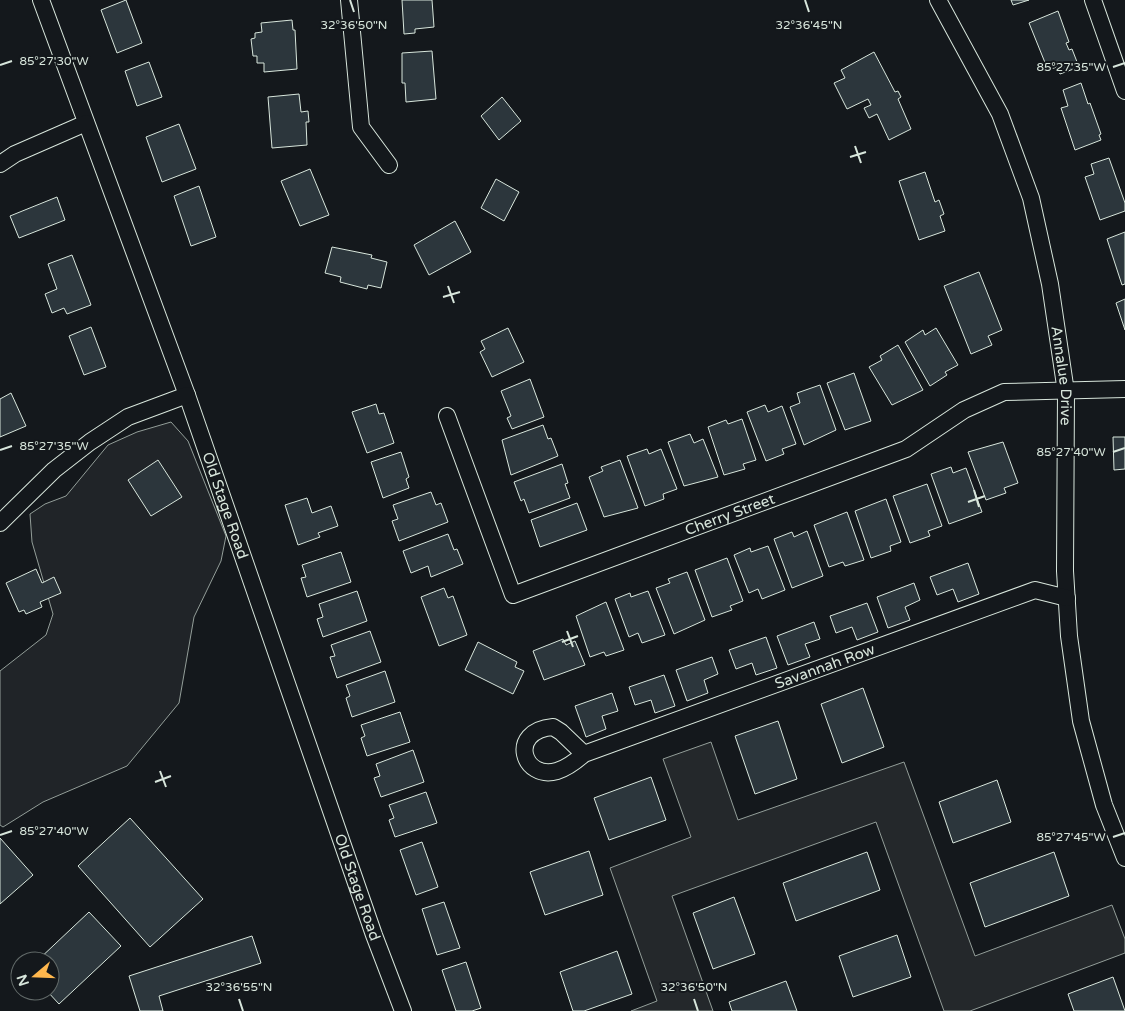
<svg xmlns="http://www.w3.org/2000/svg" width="1125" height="1011" font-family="'Varela Round',sans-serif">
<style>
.green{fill:#202428;stroke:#939e99}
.parking{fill:#24282b;stroke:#939e99}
.building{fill:#2c363c;stroke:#d8e6dc}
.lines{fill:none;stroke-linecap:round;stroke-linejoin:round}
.minor-casing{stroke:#d8e6dc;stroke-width:18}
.minor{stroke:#14181c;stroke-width:16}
.ticks{fill:none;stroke:#d8e6dc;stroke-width:2}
.labels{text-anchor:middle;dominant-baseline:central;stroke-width:4;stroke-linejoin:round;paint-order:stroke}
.street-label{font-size:15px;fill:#d8e6dc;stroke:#14181c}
.ticks-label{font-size:12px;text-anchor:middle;fill:#d8e6dc;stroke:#14181c;stroke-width:4;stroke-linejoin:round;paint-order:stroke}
</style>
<rect width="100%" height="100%" fill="#14181c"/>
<polygon class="green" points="171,422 188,441 226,536 221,561 194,617 179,703 127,766 43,802 3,827 0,825 0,671 46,635 53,614 32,542 30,514 45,504 66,496 108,445 137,432"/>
<polygon class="parking" points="711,742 738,820 904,762 975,956 1112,905 1125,939 1125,953 970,1011 944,1011 876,822 672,896 713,1011 631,1011 657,1001 610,868 691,837 663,759"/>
<g class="building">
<polygon points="126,0 142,43 117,53 101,10"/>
<polygon points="402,0 432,0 434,27 415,29 415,33 404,34"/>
<polygon points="1011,0 1029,0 1013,5"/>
<polygon points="1058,11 1069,42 1066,43 1069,50 1072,49 1079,67 1060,74 1057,67 1048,70 1029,23"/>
<polygon points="292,20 293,30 295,30 297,69 264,72 264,63 257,63 257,56 253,56 251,39 255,38 255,33 262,32 261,23"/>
<polygon points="432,51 436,99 406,102 405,83 402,83 402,53"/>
<polygon points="874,52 895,92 898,91 901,97 898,99 911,129 889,140 877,114 869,118 864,108 871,105 868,99 847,109 834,83 845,78 841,70"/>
<polygon points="149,62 162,97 137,106 125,71"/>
<polygon points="1081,83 1088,104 1090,103 1101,134 1099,135 1101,140 1075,150 1061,108 1068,106 1063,90"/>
<polygon points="299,94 301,112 308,111 309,122 306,122 307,145 272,148 268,97"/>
<polygon points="502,97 521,121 499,140 481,116"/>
<polygon points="179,124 196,169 162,182 146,137"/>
<polygon points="1109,158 1125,203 1125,211 1100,220 1085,177 1094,174 1091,164"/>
<polygon points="310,169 329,215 300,226 281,181"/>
<polygon points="925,172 935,202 939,200 944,214 940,216 945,231 919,240 899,181"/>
<polygon points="496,179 519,192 504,221 481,208"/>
<polygon points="199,186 216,237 191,246 174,196"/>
<polygon points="57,197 65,220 19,238 10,216"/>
<polygon points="455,221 471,252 429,275 414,245"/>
<polygon points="1125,232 1125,284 1122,285 1107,239"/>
<polygon points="332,247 372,255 371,258 387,262 381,288 368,285 367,289 340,282 341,277 325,273"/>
<polygon points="72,255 91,305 67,314 64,308 52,313 45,294 57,289 48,264"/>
<polygon points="979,272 1002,330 988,336 992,345 971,354 944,286"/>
<polygon points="1125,299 1125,330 1116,303"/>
<polygon points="91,327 106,367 84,375 69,336"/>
<polygon points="508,328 524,362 492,377 480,352 485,349 481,341"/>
<polygon points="936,328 958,365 945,372 947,375 930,386 905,342 923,330 925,335"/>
<polygon points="898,345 923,390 892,405 869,367 882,360 880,356"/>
<polygon points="854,373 871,421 845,430 827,383"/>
<polygon points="530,379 544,417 512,429 507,418 511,416 501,391"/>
<polygon points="820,385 836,430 804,445 790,407 800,403 797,393"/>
<polygon points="11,393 26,426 0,437 0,399"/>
<polygon points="376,404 379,414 384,413 394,443 367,453 352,412"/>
<polygon points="765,405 768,412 782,406 796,444 782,449 784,454 766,461 747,412"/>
<polygon points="742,419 756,460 743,464 745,469 724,475 708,427 726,420 728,424"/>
<polygon points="543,425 548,439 551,438 558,456 511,475 502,440"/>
<polygon points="690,434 694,443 703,439 718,477 684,486 668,442"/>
<polygon points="1113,437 1125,437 1125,469 1114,470"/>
<polygon points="1003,442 1018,483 1004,488 1006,493 986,500 968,452"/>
<polygon points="647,449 649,454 661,449 677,489 663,494 664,499 645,506 627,456"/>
<polygon points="401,452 409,477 406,479 409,488 383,498 371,462"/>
<polygon points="158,460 182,497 151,516 128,480"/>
<polygon points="620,460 638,508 604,517 589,477 603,471 601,467"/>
<polygon points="562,464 568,483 565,484 570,498 529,513 524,499 521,501 514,482"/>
<polygon points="951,467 953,473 966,468 982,512 949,524 931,474"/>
<polygon points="927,484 942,526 928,531 930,536 910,543 893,496"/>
<polygon points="431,492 436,505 441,503 448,522 399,541 392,521 398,519 393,505"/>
<polygon points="307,498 312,513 331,506 338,526 318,533 320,537 298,545 285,505"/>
<polygon points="886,499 901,542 890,546 891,551 871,558 855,511"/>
<polygon points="577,503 587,530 540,547 531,520"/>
<polygon points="847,512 864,560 845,566 843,562 829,567 814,525"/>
<polygon points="807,531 823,576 792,588 774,539 792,532 794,537"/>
<polygon points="448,534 454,550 457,549 463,564 431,577 428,566 411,573 403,551"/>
<polygon points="768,546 785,590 762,599 758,589 749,593 734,555 750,548 751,552"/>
<polygon points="341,552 351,582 307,597 301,578 306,577 302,565"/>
<polygon points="727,558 743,601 730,606 732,610 712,617 695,570"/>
<polygon points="968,563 979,594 958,602 953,589 937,595 930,577"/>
<polygon points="36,569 42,583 54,577 61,593 40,602 42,607 26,614 24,610 19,612 6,583"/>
<polygon points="687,572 705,620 674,634 656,588 670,583 668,579"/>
<polygon points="914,583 920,600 905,607 910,620 888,628 877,597"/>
<polygon points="444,588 448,598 453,596 467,635 439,646 421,597"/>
<polygon points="357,591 367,621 323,637 317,619 323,617 319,604"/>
<polygon points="648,591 665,635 642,643 638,633 629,637 615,599 630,593 631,597"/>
<polygon points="606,602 624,650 606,656 604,652 590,657 576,616"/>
<polygon points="867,603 878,632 857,640 852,627 836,633 830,616"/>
<polygon points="814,622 820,639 805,644 810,657 788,665 777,636"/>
<polygon points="370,631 381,662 337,678 330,657 335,656 331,645"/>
<polygon points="766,637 777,668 756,675 752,663 736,669 729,650"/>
<polygon points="563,639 566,645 575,641 585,665 544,680 533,651"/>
<polygon points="478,642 517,662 515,667 524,671 513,694 465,670"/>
<polygon points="712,657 718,674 704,680 708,693 687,701 676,670"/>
<polygon points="385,671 395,702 352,717 346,698 350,696 346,685"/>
<polygon points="664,675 675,706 655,713 651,700 635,705 629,687"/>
<polygon points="863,688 884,747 842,763 821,704"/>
<polygon points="612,693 618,711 602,716 606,729 586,737 575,706"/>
<polygon points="400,712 410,742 367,756 361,738 365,736 361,725"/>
<polygon points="778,721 797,779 755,794 735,736"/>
<polygon points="413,750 424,782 381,797 374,778 380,776 376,764"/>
<polygon points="651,777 666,820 609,840 594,798"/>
<polygon points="997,780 1011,822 953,843 939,802"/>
<polygon points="426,792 437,823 395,837 389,820 394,818 389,805"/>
<polygon points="130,818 203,899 150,947 78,866"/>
<polygon points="0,838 33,875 0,904"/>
<polygon points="422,842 438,887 416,895 400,850"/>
<polygon points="589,851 603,895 545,915 530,872"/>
<polygon points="867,852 880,890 796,921 783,883"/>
<polygon points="1054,852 1069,896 985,927 970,883"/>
<polygon points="734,897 755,954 713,969 693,913"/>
<polygon points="444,902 460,948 437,955 422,909"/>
<polygon points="89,912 121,946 59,1004 47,991 50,991 50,961 37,961"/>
<polygon points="897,935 911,977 853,997 839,956"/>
<polygon points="252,936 261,963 159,996 163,1011 140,1011 129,976"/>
<polygon points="617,951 632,994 584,1011 573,1011 560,972"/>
<polygon points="466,962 481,1008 472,1011 456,1011 442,970"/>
<polygon points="1113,977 1125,1011 1074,1011 1068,994"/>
<polygon points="786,981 797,1011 732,1011 729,1002"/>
</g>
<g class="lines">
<defs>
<g id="minor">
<path id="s1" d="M41,0L187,395L374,935L403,1011"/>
<polyline points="349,0 361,127 389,165"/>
<path id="s2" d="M938,0L1000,114L1031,198L1050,284L1066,392L1065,571L1069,636L1081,721L1104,805L1125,858"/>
<polyline points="1093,0 1125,91"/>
<polyline points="0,164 15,154 86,123"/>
<path id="s3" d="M447,416L513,595L906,449L964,410L1004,392L1125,389"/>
<polyline points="0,523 54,470 90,442 128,417 187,395"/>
<path id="s4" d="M584,754L561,732L553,727C507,731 523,781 557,771C567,768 576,761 584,754L1035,590L1067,598"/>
</g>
</defs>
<use href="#minor" class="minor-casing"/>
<use href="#minor" class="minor"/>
</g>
<path class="ticks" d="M350,0L354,12M805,0L809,12M0,65L12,61M1113,67L1125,63M855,146L861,163M850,157L866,152M448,286L454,303M443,297L460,292M0,450L12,446M1113,452L1125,448M974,490L979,507M968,502L985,496M567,631L573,647M562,642L578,636M160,771L166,787M155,782L171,776M0,835L12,831M1113,837L1125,833M239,999L243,1011M694,999L698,1011"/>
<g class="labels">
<g class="street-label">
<text stroke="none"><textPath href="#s2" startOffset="400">Annalue Drive</textPath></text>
<text stroke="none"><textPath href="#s1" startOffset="538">Old Stage Road</textPath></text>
<text stroke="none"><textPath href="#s3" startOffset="422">Cherry Street</textPath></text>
<text stroke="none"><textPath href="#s4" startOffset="415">Savannah Row</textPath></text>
<text stroke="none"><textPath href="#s1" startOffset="942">Old Stage Road</textPath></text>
</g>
</g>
<g class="ticks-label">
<text x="354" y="29">32°36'50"N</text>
<text x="809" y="29">32°36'45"N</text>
<text x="54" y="65">85°27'30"W</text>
<text x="1071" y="71">85°27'35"W</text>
<text x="54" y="450">85°27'35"W</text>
<text x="1071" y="456">85°27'40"W</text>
<text x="54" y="835">85°27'40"W</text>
<text x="1071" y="841">85°27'45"W</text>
<text x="239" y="991">32°36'55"N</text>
<text x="694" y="991">32°36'50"N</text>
</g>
<g transform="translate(35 976) rotate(251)"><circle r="24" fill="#14181c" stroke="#626a69"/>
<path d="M0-4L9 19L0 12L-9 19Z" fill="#ffb74d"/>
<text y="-8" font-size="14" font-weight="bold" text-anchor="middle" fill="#d8e6dc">N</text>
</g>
</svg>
